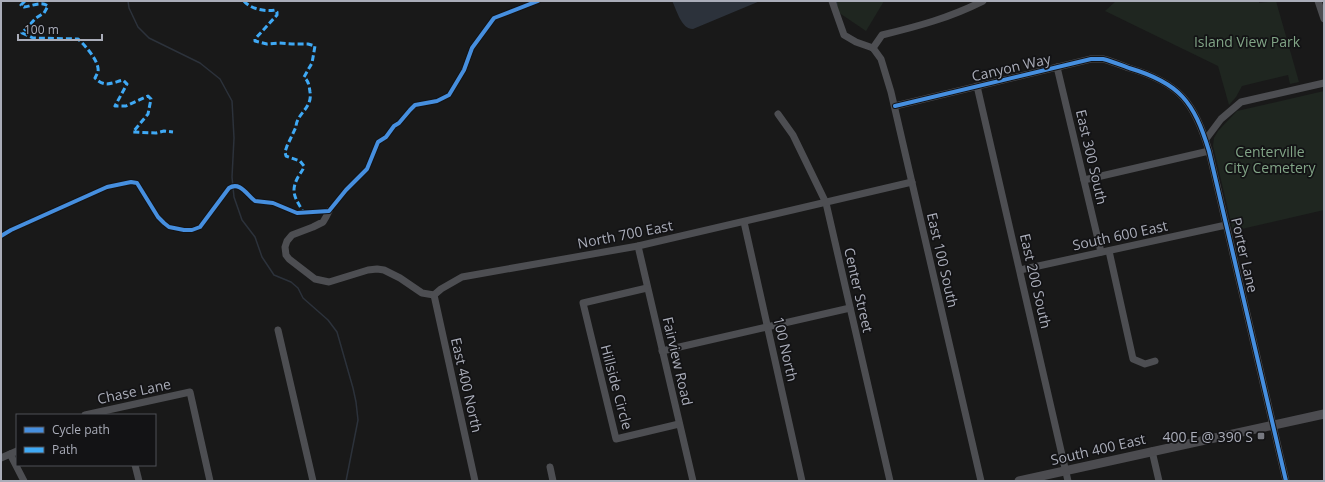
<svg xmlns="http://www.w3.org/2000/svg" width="1325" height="482" font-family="'Open Sans',sans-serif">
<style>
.green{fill:#1f2620}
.water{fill:#2c323b}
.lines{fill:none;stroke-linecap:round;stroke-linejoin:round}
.stream{stroke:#2c323b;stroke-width:1.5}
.street{stroke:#4d4e52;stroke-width:7}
.secondary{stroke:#4c4c50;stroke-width:9}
.quiet{stroke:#3fa9f5;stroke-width:3;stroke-dasharray:6 3;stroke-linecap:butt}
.cycleway-casing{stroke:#131315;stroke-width:6}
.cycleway{stroke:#468fdf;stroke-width:4}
.poi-dot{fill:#777981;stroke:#131315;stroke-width:1.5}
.labels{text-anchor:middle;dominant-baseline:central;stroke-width:3.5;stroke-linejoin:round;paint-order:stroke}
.park-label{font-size:14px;fill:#81a486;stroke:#131315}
.street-label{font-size:14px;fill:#aaadb9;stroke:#131315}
.poi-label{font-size:14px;fill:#aaadb9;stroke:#131315;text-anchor:end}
</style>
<rect width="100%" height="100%" fill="#191919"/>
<g class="green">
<polygon points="830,1 884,1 866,31 835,10"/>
<polygon points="1116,1 1259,1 1259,3 1276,1 1299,82 1290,84 1288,75 1242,86 1236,97 1229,105 1218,66 1105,11"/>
<polygon points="1324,91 1324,210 1233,231 1213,146 1214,138 1218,131 1237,111"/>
</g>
<path class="water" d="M672,1H760L693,29C681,29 677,10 672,1Z"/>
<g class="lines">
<g class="stream">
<polyline points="128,1 129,8 138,27 149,38 200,63 220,79 232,101 234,138 232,177 234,197 242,220 255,237 262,257 274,275 291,282 298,288 303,298 328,320 337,332 353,388 356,402 358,420 346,481"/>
<polyline points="836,1 837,5"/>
</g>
<g class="street">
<polyline points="832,1 844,35 856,42 873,48"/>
<polyline points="1318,1 1324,19"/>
<polyline points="873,48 881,59 891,92 981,481"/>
<path d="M873,48L882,35C919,26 949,18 983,1"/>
<polyline points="1057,67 1101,252"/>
<polyline points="977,86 1068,481"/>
<path d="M895,106L1091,59C1094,59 1099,59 1103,59C1111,61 1121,65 1129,68C1180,83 1194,102 1209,151L1286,481"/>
<polyline points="778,114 793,135 826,203 890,481"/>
<polyline points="1206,139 1221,119 1241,102 1324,83"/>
<polyline points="1084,180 1209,151"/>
<polyline points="329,211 326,217 323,222 313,227 292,235 287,241 285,247 286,255 289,259 315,279 329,282 368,270 377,269 384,270 400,278 422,293 434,295"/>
<polyline points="744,222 802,481"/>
<polyline points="638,246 693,481"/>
<polyline points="1109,251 1133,359 1145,364 1155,361"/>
<polyline points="1020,270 1226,225"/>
<polyline points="647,288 583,303 616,439 679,424"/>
<polyline points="434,295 441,289 462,277 638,246 912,182"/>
<polyline points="434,295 475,481"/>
<polyline points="278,330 313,481"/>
<polyline points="662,351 850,308"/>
<polyline points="85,415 190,392 210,481"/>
<polyline points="1152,451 1159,481"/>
<polyline points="10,454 24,481"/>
<polyline points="1,458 17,451"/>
<polyline points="135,465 139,481"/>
<polyline points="550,467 553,481"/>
</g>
<polyline class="secondary" points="1019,481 1324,414"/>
<g class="quiet">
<path d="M25,1L21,5L24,7C32,6 41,1 48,6L44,13L36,18L22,33L33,38L78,39C85,45 100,62 98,72C97,74 96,76 95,78C105,88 111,83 123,80L127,84L115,106H126L148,96L151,99L148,114L133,132L156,133L164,131L173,132"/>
<path d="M244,1C250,9 266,12 275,10L277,12V15L255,39V41L267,44L279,43L292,44H308L315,46L312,63L304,77C309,82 309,85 310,92C313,108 296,114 296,127L287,146L285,152L286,156L300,161L304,166C303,171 300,173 298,177C289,194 297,199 304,214"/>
</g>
<defs>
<g id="cycleway">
<path d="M895,106L1091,59C1094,59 1099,59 1103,59C1111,61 1121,65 1129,68C1180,83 1194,102 1209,151L1286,481"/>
<path d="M1,236L11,230L107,187L131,182L137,183L158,217L164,223L169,227L184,230H192L200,227L229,188C240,181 247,195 255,201L273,203L297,213L329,211L346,190L367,169L378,142L386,137L394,126L399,123L410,110L415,105L437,101L449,95L464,70L472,48L494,18L538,1"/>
</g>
</defs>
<use href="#cycleway" class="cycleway-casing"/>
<use href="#cycleway" class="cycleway"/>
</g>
<rect class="poi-dot" x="1257" y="432" width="8" height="8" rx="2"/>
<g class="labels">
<g class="park-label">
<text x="1247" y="41">Island View Park</text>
<text x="1270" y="151">Centerville<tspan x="1270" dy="16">City Cemetery</tspan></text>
</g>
<g class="street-label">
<text transform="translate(1011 67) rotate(-13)">Canyon Way</text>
<text transform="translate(1092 157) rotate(77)">East 300 South</text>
<text transform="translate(625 234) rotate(-11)">North 700 East</text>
<text transform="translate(1120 235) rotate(-12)">South 600 East</text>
<text transform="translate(1245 255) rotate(77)">Porter Lane</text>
<text transform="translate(943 260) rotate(77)">East 100 South</text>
<text transform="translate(1036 281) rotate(77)">East 200 South</text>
<text transform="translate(859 290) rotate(77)">Center Street</text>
<text transform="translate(786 349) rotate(77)">100 North</text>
<text transform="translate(678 361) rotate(77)">Fairview Road</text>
<text transform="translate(467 385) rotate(77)">East 400 North</text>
<text transform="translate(617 387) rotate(75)">Hillside Circle</text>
<text transform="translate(134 391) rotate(-12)">Chase Lane</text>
<text transform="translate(1098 449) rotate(-13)">South 400 East</text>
</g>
<g class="poi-label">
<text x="1253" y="436">400 E @ 390 S</text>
</g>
</g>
<rect width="1325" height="482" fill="none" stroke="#aaadb9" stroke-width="4"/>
<rect x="16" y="414" width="140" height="52" fill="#131315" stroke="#4f5157"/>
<rect x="24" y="427" width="20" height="6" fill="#468fdf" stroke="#4f5157"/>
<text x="52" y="434" font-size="12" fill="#aaadb9">Cycle path</text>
<rect x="24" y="447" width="20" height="6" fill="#3fa9f5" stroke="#4f5157"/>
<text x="52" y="454" font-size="12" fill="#aaadb9">Path</text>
<path d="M18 34v6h84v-6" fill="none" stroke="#aaadb9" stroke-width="2"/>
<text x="24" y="34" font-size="12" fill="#aaadb9" stroke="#131315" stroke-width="3" paint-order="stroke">100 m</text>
</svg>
